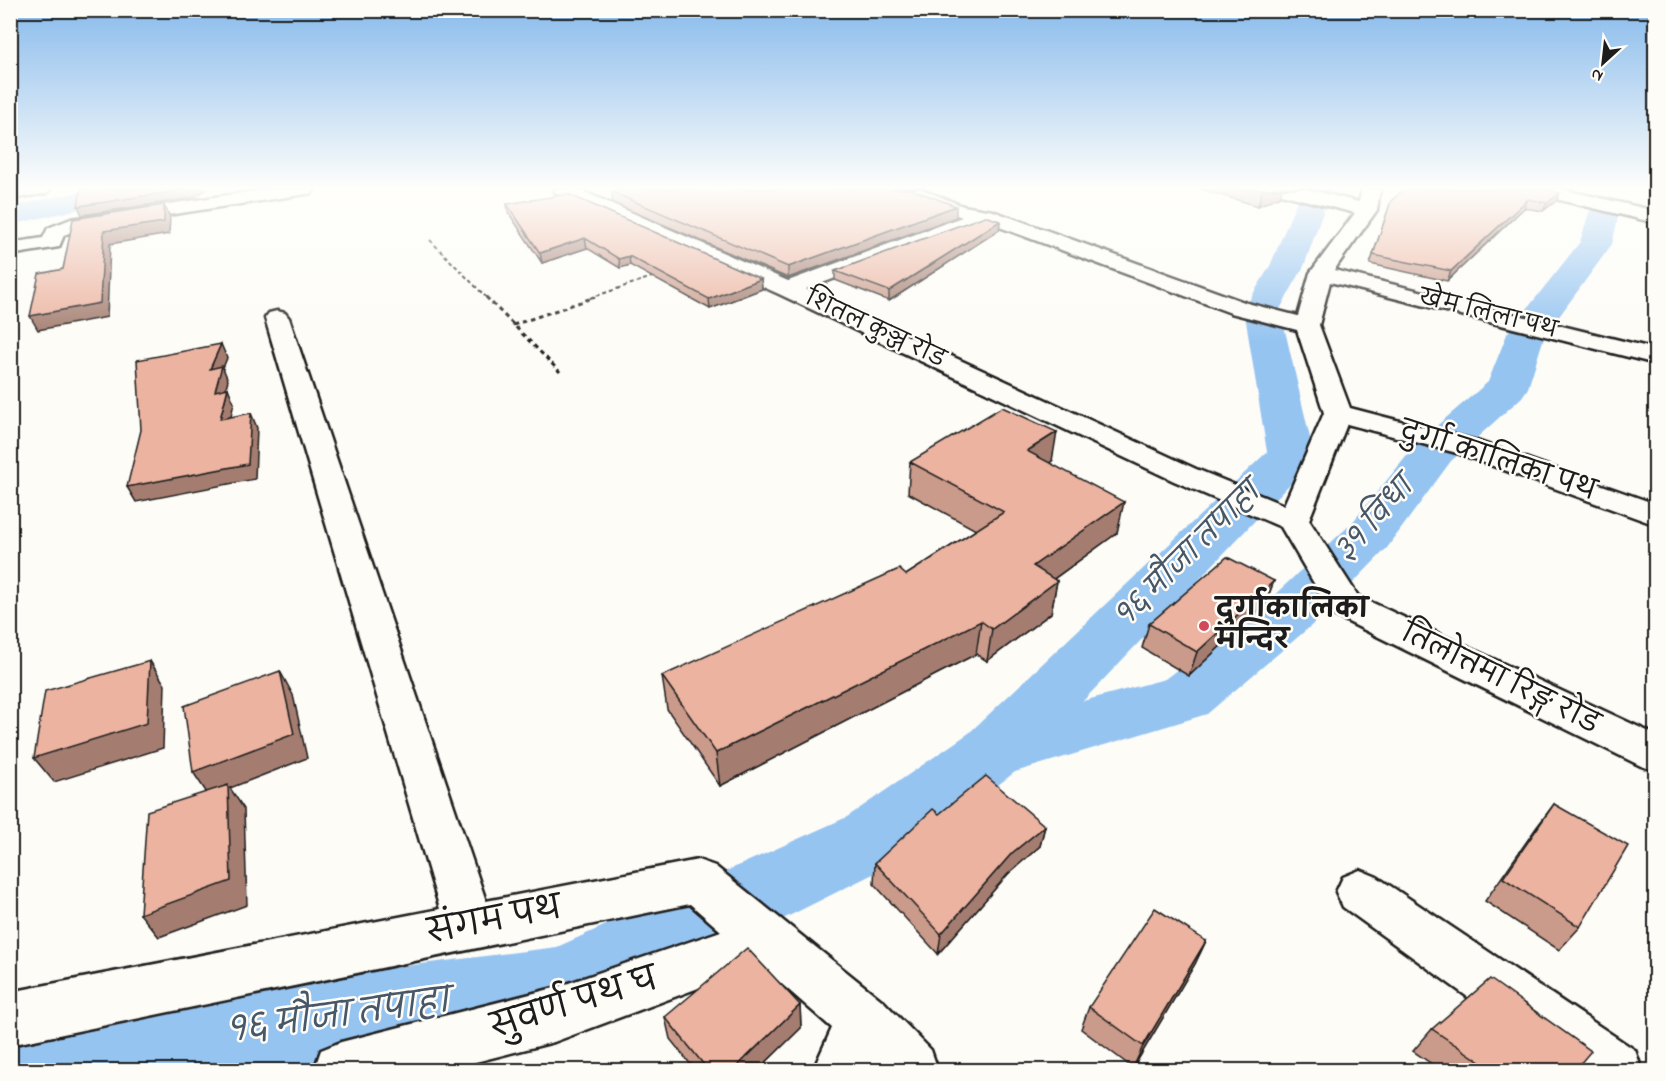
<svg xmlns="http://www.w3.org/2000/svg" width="1666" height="1081" font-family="'Indie Flower','Playpen Sans Deva',sans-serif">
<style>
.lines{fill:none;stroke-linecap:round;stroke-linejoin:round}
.canal{fill:#96c4f1;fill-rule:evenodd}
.minor-casing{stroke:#1c1c1c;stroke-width:5}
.path-far1{stroke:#1c1c1c;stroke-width:2;stroke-dasharray:4 3;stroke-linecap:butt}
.path{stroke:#1c1c1c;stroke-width:3;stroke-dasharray:4.5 4;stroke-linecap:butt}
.minor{fill:#fdfcf7;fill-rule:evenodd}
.wall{fill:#ca9a8a;stroke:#1c1c1c;stroke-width:1.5}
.shaded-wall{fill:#a47d70;stroke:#1c1c1c;stroke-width:1.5}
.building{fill:#ebb3a0;stroke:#1c1c1c;stroke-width:1.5}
.poi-dot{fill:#d1495b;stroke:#fdfcf7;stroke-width:2}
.labels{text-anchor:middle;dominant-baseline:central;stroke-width:5;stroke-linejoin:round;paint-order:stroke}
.far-street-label{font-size:22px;fill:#1c1c1c;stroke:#fdfcf7}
.street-label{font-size:27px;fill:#1c1c1c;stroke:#fdfcf7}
.poi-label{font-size:27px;font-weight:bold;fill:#1c1c1c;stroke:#fdfcf7;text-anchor:start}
.water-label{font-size:28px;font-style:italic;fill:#475767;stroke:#fdfcf7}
.near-street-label{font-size:33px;fill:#1c1c1c;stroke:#fdfcf7}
.near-water-label{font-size:33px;font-style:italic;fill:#475767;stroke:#fdfcf7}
</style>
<rect width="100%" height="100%" fill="#fdfcf7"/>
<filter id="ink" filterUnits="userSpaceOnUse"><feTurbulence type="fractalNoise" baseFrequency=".0167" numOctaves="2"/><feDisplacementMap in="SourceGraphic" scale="12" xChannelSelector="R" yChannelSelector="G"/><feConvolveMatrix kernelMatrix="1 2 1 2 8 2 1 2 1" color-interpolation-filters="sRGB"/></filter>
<g filter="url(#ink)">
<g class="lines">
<g class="canal">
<polygon points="91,189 145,189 141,195 10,225 10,207"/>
<polygon points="1302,189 1331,189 1304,266 1280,309 1314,455 1308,465 1083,701 1165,679 1271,598 1351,524 1419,441 1488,382 1507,334 1512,326 1526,322 1540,326 1545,334 1528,388 1522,397 1451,461 1387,548 1311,626 1207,714 1015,772 899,861 589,1016 560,1028 258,1070 10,1070 10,1024 270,983 557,947 847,817 969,733 1267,452 1244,309 1270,266"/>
<polygon points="1604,204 1615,207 1619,213 1612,244 1555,322 1542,325 1529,322 1523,314 1580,242 1589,213 1593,207"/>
</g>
<defs>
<g id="minor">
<polygon points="10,189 50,189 47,193 10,199"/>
<polygon points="268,189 315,189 312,193 306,194 82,228 64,235 59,247 10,255 10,243 43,238 48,228 71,219"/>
<path d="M553,189H578L788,281L962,217L898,193L895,189H921L963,206L993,211L1247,303L1298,316L1310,273L1355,213L1277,193L1274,189H1306L1359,202L1362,189H1380L1377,210L1334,270L1656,349V364L1330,282L1319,325L1350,408L1477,441L1656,504V525L1457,453L1347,424L1309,520L1358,596L1656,735V771L1641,766L1332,614L1281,527L1174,481L779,294L556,193ZM986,222L1231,313L1297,330L1324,413L1284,505L1196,469L806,289Z"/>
<polygon points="1528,189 1561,189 1656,211 1656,223 1531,193"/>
<polygon points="277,311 285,313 289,318 486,901 698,860 715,866 884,1002 931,1050 938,1070 874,1070 871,1067 869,1070 813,1070 832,1028 760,965 554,1042 444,1070 314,1070 321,1050 341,1042 554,988 721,931 690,904 10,1045 10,992 440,909 265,318 269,313"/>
<polygon points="1360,870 1377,877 1635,1050 1642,1070 1569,1070 1343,907 1336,892 1343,877"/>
</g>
</defs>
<use href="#minor" class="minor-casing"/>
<g class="path-far1">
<polyline points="430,240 487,298"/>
<polyline points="590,298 655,276"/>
</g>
<g class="path">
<polyline points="486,297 560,372"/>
<polyline points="513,325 595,297"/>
</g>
<use href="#minor" class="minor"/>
</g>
<g class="wall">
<polygon points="1200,189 1282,189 1280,196 1258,206"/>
<polygon points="612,192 956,217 788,278 613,203"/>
<polygon points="1560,193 1556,201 1543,211 1524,208 1447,281 1370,264 1391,201"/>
<polygon points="507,204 761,279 762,289 710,309 630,265 620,268 587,248 542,263 508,212"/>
<polygon points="1000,221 999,230 889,301 835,280 835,271"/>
<polygon points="1052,461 1049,463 1117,533 1054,579 1057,581 1051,613 987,661 976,654 720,786 667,709 662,676 906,575 976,530 908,493 910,462"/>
<polygon points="1656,566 1656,583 1648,581"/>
<polygon points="1274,581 1265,604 1189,676 1142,648 1149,624"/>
<polygon points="1554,804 1580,927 1559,950 1485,901 1536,828"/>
<polygon points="939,814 1045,826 1040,846 1008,874 938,954 874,884 875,863"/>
<polygon points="1206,941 1195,964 1133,1068 1081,1029 1089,1007"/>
<polygon points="800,1005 801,1028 757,1071 696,1071 670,1039 665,1017"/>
<polygon points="1432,1029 1574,1071 1442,1071 1413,1051"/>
</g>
<g class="shaded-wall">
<polygon points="190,189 207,189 193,198 82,215 78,206"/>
<polygon points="1266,189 1282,189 1280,196 1258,206 1262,191"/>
<polygon points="1560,193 1556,201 1543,211 1547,203"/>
<polygon points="1528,199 1524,208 1447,281 1451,271"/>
<polygon points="164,205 170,217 169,234 110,244 107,317 38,330 30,316 104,231"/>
<polygon points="956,206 956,217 788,278 788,267"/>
<polygon points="1000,221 999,230 889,301 889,291"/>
<polygon points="585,238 587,248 542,263 540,253"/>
<polygon points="629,256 630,265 620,268 619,259"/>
<polygon points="761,279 762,289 710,309 709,299"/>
<polygon points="221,344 227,358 223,368 228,380 221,405 215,391 210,369"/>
<polygon points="228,388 234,403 227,434 220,419"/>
<polygon points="251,413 257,428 255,479 136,502 127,487"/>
<polygon points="1057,432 1052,461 1022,482 1027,451"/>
<polygon points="1124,502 1117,533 1027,598 1033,566"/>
<polygon points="1057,581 1051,613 987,661 992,629"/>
<polygon points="1274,581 1265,604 1189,676 1197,652"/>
<polygon points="981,621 976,654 720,786 716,753"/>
<polygon points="150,661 165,685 163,748 54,782 34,758"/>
<polygon points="280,671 293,695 307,758 230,788 244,809 247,905 159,937 140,914 209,796 193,772"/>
<polygon points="1045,826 1040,846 1008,874 938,954 941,934 1012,853"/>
<polygon points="1206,941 1195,964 1133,1068 1143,1046"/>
<polygon points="800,1005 801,1028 757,1071 732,1071"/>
</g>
<g class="building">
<polygon points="81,189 190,189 78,206"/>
<polygon points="626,189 911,189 956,206 788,267 612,192"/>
<polygon points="1404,189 1545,189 1560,193 1547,203 1528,199 1451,271 1373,255 1391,201"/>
<polygon points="568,194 761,279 709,299 629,256 619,259 585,238 540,253 507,204"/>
<polygon points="164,205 164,222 104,231 100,303 30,316 39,274 63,269 73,219"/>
<polygon points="985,216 1000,221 889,291 835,271"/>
<polygon points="221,344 210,369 222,366 215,391 228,388 220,419 251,413 248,464 127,487 141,430 137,360"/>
<polygon points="1002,407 1057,432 1027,451 1124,502 1033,566 1057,581 992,629 981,621 716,753 662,676 899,569 906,575 1004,512 910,462"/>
<polygon points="1227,557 1274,581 1197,652 1149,624"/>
<polygon points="150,661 147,723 34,758 45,691"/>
<polygon points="280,671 294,734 193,772 184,706"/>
<polygon points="986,776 1045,826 1012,853 941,934 875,863 933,809 939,814"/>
<polygon points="228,785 231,881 140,914 147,811"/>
<polygon points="1554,804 1628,846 1580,927 1503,878"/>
<polygon points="1155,908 1206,941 1143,1046 1089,1007"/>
<polygon points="747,948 800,1005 732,1071 709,1071 665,1017"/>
<polygon points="1490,979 1591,1051 1574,1071 1494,1071 1432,1029"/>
</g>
</g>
<linearGradient id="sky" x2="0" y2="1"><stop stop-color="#87baec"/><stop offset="0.55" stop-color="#fefefb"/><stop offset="1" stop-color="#fefefb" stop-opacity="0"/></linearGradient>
<rect width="1666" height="341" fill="url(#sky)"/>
<circle class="poi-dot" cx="1204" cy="626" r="6"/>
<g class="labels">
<g class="far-street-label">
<text transform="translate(1488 315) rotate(14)">खेम लिला पथ</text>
<text transform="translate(875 330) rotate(25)">शितल कुञ्ज रोड</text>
</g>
<g class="street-label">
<text transform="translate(1498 462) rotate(18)">दुर्गा कालिका पथ</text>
<text transform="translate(1500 680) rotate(26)">तिलोत्तमा रिङ्ग रोड</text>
</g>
<g class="poi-label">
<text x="1216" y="610">दुर्गाकालिका<tspan x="1216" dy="31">मन्दिर</tspan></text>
</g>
<g class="water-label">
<text transform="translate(1376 521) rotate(-49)">३१ विधा</text>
<text transform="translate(1189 556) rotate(-45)">१६ मौजा तपाहा</text>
</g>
<g class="near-street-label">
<text transform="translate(494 922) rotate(-11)">संगम पथ</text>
<text transform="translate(574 1005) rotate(-17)">सुवर्ण पथ घ</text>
</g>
<g class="near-water-label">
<text transform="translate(338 1018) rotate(-8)">१६ मौजा तपाहा</text>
</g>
</g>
<rect width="1666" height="1081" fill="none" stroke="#fdfcf7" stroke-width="36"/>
<rect x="18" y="18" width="1630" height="1045" fill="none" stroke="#1c1c1c" stroke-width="2" filter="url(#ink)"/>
<g transform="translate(1603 63) rotate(207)" stroke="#fdfcf7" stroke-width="4.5" paint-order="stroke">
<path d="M0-4.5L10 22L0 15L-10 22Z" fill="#1c1c1c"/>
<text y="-9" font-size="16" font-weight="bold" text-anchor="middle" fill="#1c1c1c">N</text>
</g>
</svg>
